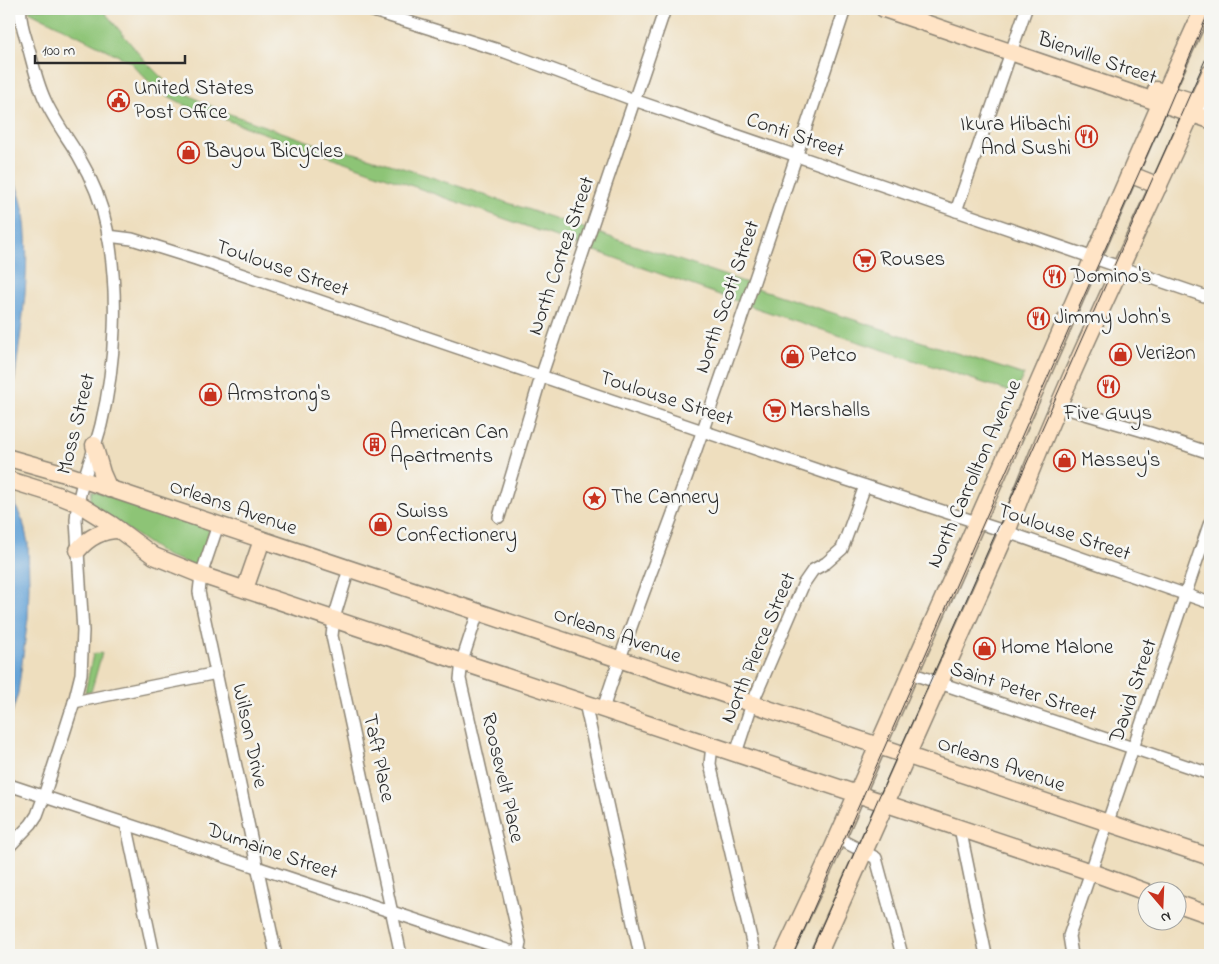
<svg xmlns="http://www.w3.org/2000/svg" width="1219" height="964" font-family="'Indie Flower',sans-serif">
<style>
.green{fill:#8dc476;stroke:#5c7850}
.water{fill:#65a3d7;stroke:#486781}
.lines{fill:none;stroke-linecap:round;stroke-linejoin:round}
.street-casing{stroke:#8c8474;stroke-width:14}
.secondary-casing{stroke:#8c8474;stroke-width:19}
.street{stroke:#fff;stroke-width:11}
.secondary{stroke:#ffe4c6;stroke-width:16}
.tram{stroke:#2b2b2b;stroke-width:1}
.labels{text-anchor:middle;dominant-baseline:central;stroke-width:5;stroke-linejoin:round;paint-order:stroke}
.street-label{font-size:21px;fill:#2b2b2b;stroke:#f6f6f2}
.poi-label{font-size:21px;fill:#2b2b2b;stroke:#f6f6f2;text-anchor:start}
</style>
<rect width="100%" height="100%" fill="#f6f6f2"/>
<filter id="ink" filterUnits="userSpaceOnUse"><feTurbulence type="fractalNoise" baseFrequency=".02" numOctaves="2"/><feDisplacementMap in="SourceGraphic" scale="10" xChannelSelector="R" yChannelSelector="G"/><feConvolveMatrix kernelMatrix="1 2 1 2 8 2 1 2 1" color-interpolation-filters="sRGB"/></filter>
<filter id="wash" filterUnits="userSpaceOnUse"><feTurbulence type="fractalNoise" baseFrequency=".0096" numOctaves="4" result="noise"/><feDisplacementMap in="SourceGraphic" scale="20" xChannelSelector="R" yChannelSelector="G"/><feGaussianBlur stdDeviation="1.12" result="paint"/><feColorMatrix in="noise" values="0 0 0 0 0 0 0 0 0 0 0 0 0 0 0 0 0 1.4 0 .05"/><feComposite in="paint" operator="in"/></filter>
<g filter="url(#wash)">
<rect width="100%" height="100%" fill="#eedebe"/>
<g class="green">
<polygon points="30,9 102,9 145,61 167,83 204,103 230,114 313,143 358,154 425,175 747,283 747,285 1024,375 1014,393 759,309 187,106 157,90 129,61 29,11"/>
<polygon points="92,490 208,528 209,532 199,563 194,565 167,556 90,504"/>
<polygon points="102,653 91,692 85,692 93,654"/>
</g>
<g class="water">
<path d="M9,165C15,181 21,196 24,213C34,288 13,363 9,438Z"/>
<polygon points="9,448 15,482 16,507 23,521 28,543 29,586 28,618 18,693 9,723"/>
</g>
</g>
<g filter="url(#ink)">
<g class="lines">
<defs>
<g id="street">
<polyline points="367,9 505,52 634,100 1210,298"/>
<polyline points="1197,103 1210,108"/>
<polyline points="956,211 1026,9"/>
<polyline points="108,236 132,239 196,259 835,476 1007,532 1210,603"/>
<polyline points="1058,406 1150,433 1210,453"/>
<polyline points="499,517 541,377 665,9"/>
<polyline points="218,525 201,575 199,592 276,955"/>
<polyline points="349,569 334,618 332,636 401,955"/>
<polyline points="478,612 462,661 460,679 520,943 518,954"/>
<polyline points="910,673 1210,774"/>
<polyline points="74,702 217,673"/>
<polyline points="585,703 640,955"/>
<path d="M603,709C629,627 661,548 690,467C743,315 795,162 845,9"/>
<polyline points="712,745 710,764 755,955"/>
<polyline points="736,753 752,704 804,583 813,570 826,563 842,549 865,486"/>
<polyline points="9,785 522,955"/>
<polyline points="126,823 154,955"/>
<polyline points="960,828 986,955"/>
<polyline points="837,838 876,858 902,955"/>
<path d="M9,847L31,824L37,815L44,796L74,702L81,674L83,631L76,520C78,486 93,457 101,425C116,363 119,291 107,229C102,203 91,177 78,155C67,137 54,120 45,100C37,83 33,64 28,46C25,34 19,20 21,9"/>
<polyline points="1072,955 1069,936 1210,522"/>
</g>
<g id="secondary">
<polyline points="884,9 1210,120"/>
<polyline points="1156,90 1197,103"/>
<polyline points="1129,174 1159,186"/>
<polyline points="94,445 102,473 109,489"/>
<polyline points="9,458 62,473 120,492 1210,857"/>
<polyline points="9,480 57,495 77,503 111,524 154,556 201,575 1091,872 1146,892"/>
<path d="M78,550C89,537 102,530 119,530"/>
<polyline points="245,589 262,540"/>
<polyline points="1176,903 1210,915"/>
<polyline points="783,955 827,861 1036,388 1165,93 1203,9"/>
<path d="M818,955L1007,532C1066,375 1142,226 1210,73"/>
</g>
</defs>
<use href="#street" class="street-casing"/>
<use href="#secondary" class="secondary-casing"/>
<use href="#street" class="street"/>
<use href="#secondary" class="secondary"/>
<g class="tram">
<polyline points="793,955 1042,390 1164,117 1210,9"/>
<polyline points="809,955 1210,49"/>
</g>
</g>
</g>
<defs>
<symbol id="civic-ring" viewBox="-11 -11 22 22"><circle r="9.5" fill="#f6f6f2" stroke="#c8321e" stroke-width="1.5"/><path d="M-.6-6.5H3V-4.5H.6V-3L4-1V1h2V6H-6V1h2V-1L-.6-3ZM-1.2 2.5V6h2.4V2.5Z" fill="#c8321e"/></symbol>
<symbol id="restaurant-ring" viewBox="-11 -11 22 22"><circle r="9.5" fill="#f6f6f2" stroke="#c8321e" stroke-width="1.5"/><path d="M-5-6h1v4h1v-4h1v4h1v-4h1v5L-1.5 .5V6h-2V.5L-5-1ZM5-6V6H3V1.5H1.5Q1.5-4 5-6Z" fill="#c8321e"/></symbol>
<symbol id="shop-ring" viewBox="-11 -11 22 22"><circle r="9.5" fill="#f6f6f2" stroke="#c8321e" stroke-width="1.5"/><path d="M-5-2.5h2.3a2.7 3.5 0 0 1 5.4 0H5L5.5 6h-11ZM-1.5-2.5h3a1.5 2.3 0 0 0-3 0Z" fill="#c8321e"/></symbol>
<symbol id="supermarket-ring" viewBox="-11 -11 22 22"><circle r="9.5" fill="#f6f6f2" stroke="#c8321e" stroke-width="1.5"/><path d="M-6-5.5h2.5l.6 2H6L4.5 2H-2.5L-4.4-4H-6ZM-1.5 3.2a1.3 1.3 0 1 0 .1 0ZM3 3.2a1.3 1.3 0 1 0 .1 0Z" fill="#c8321e"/></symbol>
<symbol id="building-ring" viewBox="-11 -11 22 22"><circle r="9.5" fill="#f6f6f2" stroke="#c8321e" stroke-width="1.5"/><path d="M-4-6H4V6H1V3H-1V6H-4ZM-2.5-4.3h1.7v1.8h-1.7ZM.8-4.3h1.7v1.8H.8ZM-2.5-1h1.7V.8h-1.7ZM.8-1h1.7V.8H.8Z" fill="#c8321e"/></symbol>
<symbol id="sight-ring" viewBox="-11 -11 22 22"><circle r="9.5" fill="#f6f6f2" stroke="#c8321e" stroke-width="1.5"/><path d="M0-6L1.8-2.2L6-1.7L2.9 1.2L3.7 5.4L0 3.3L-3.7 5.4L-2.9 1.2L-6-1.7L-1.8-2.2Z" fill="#c8321e"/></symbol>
</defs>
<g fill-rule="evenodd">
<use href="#civic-ring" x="106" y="88" width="25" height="25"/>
<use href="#restaurant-ring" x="1074" y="124" width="25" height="25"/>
<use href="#shop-ring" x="176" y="140" width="25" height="25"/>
<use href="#supermarket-ring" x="852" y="248" width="25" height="25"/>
<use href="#restaurant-ring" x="1042" y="264" width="25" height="25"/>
<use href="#restaurant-ring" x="1026" y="306" width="25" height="25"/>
<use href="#shop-ring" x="1108" y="342" width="25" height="25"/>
<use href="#shop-ring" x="780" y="344" width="25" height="25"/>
<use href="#restaurant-ring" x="1096" y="374" width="25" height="25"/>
<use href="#shop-ring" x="198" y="382" width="25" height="25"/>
<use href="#supermarket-ring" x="762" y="398" width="25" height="25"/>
<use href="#building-ring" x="362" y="432" width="25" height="25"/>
<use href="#shop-ring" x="1052" y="448" width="25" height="25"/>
<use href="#sight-ring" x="582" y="486" width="25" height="25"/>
<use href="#shop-ring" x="368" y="512" width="25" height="25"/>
<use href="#shop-ring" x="972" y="636" width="25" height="25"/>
</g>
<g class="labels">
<g class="street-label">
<text transform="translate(1097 59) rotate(19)">Bienville Street</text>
<text transform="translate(795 136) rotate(19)">Conti Street</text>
<text transform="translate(562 256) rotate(-71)">North Cortez Street</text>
<text transform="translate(282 269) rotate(19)">Toulouse Street</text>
<text transform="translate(728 297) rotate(-71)">North Scott Street</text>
<text transform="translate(666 399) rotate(18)">Toulouse Street</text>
<text transform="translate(77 424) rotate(-76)">Moss Street</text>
<text transform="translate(975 474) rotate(-66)">North Carrollton Avenue</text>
<text transform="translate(233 508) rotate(19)">Orleans Avenue</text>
<text transform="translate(1064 533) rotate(19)">Toulouse Street</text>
<text transform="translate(617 636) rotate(19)">Orleans Avenue</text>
<text transform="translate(759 648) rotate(-67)">North Pierce Street</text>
<text transform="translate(1134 691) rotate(-71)">David Street</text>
<text transform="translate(1023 692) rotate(18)">Saint Peter Street</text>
<text transform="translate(249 736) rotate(78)">Wilson Drive</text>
<text transform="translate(378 758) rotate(78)">Taft Place</text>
<text transform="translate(1001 765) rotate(19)">Orleans Avenue</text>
<text transform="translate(502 778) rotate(77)">Roosevelt Place</text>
<text transform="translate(272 852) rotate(19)">Dumaine Street</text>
</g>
<g class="poi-label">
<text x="134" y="89">United States<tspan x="134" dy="24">Post Office</tspan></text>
<text x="1071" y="125" text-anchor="end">Ikura Hibachi<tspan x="1071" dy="24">And Sushi</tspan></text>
<text x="205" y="152">Bayou Bicycles</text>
<text x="880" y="260">Rouses</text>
<text x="1071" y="277">Domino's</text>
<text x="1054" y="318">Jimmy John's</text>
<text x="1136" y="354">Verizon</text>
<text x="809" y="356">Petco</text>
<text x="227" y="395">Armstrong's</text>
<text x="790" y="411">Marshalls</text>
<text x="1108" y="414" text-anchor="middle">Five Guys</text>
<text x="390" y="433">American Can<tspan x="390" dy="24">Apartments</tspan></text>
<text x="1081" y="461">Massey's</text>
<text x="611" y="498">The Cannery</text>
<text x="396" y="512">Swiss<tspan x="396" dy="24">Confectionery</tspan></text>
<text x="1001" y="648">Home Malone</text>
</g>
</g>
<rect width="1219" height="964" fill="none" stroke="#f6f6f2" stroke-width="30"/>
<g transform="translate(1162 906) rotate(161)"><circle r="24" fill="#f6f6f2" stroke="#a5a5a2"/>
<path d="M0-4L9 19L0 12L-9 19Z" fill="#c8321e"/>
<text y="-8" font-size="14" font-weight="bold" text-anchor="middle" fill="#2b2b2b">N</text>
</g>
<path d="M35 55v8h150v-8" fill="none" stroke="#2b2b2b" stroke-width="2.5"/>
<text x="42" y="55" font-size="15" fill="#2b2b2b" stroke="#f6f6f2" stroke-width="4" paint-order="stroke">100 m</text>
</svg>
